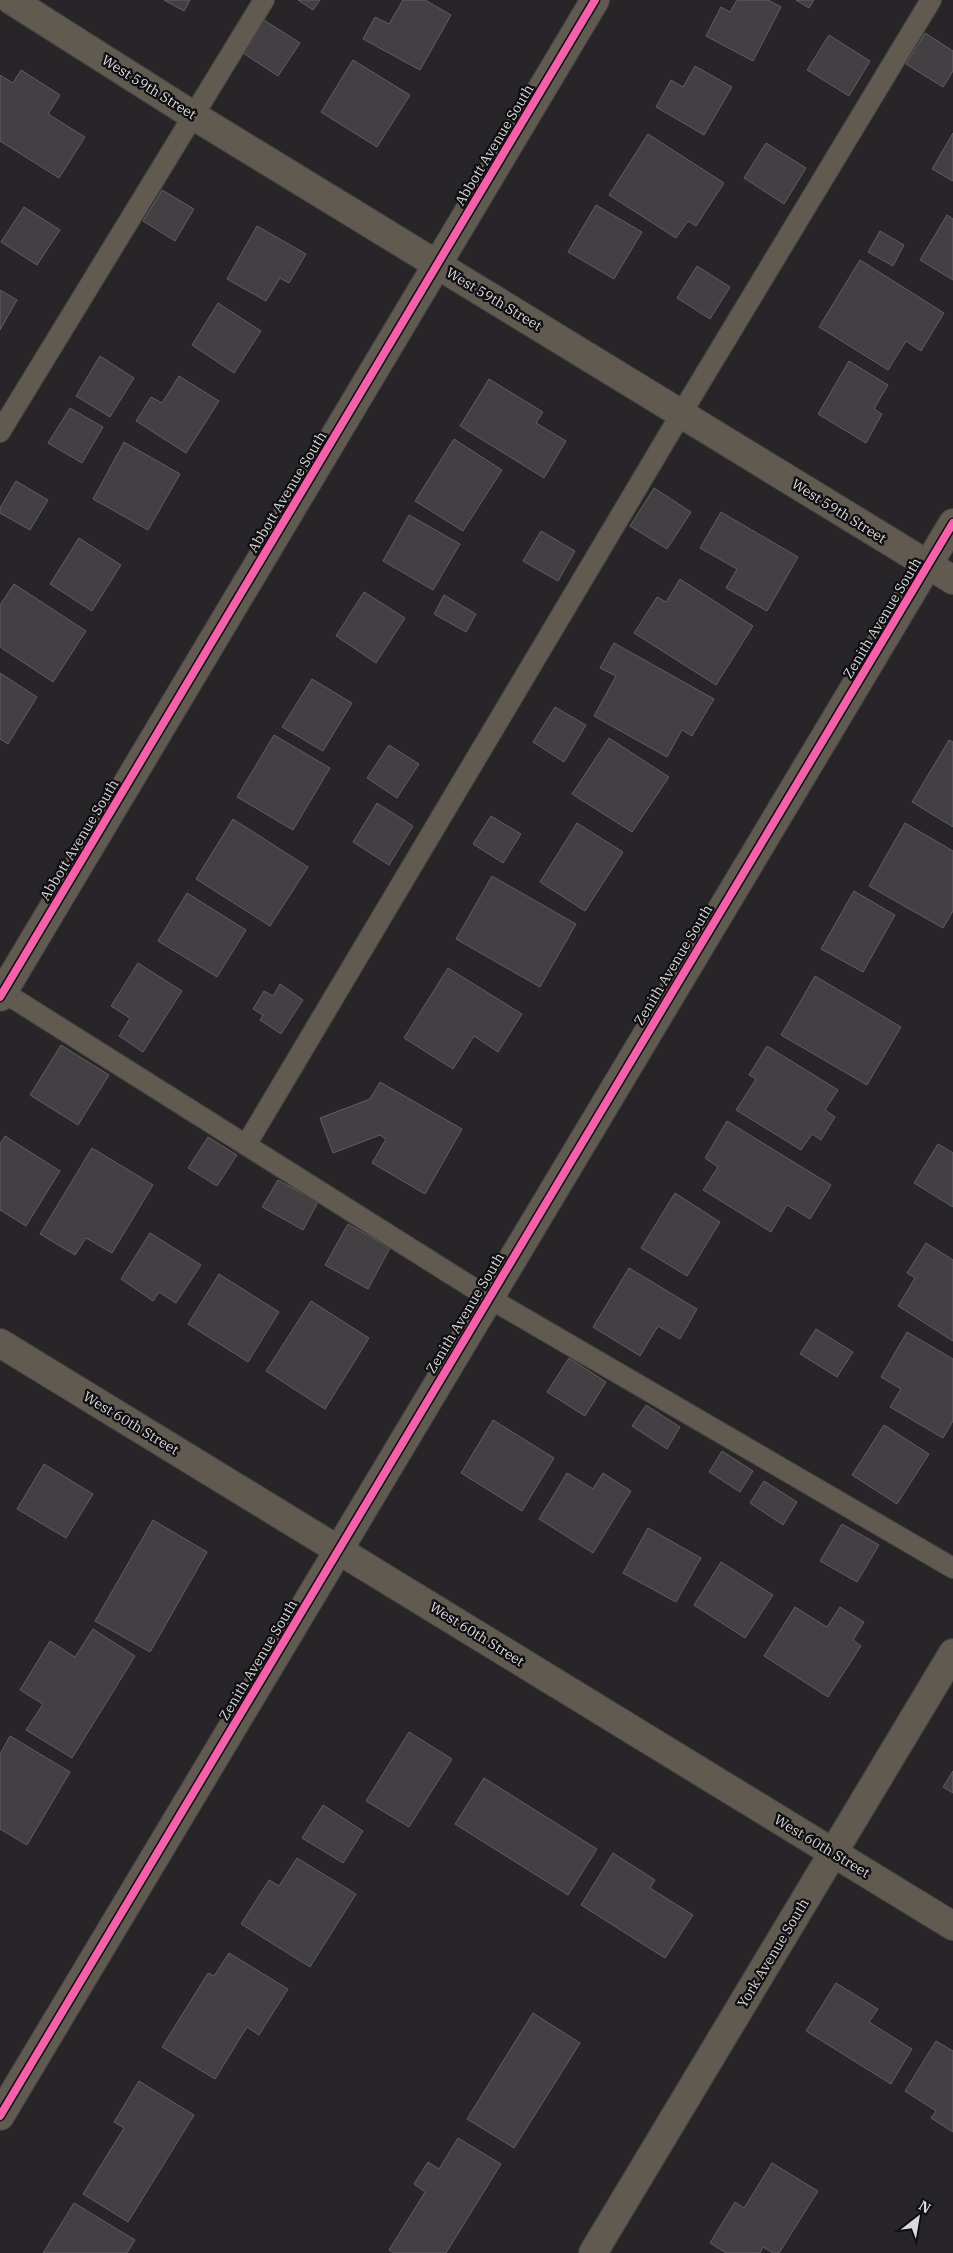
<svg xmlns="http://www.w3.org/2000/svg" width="953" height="2253" font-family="'IBM Plex Serif',serif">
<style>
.building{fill:#424042;stroke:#605e61}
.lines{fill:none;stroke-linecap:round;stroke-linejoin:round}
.service-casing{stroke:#444344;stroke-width:22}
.minor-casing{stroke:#444344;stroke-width:30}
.tertiary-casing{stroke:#444344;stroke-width:30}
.service{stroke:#615a51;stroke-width:20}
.minor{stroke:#615a51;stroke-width:28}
.tertiary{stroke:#615a51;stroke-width:28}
.cycleway-casing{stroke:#0f0e10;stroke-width:11}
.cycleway{stroke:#f560ab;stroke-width:8}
.labels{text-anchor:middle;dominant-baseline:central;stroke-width:4.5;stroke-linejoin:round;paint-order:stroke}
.street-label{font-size:14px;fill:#dbd9dc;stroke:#0f0e10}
</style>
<rect width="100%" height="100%" fill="#272528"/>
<g class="building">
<polygon points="164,0 190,0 184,11"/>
<polygon points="298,0 320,0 313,10"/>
<polygon points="403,0 425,0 451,15 420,70 363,39 375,17 389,24"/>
<polygon points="737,0 768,0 781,7 753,61 706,36 721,7 730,12"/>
<polygon points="796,0 814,0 809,8"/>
<polygon points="264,20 300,43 278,76 243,53"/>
<polygon points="925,33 953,51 953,71 943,87 906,64"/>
<polygon points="829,35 870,61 849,96 807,70"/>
<polygon points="353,60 410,95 377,147 321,112"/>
<polygon points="695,66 732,87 704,135 656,107 671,80 683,87"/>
<polygon points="21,70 60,95 48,114 85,137 59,178 0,141 0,75 13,83"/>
<polygon points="953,133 953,181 932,169"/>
<polygon points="648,134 724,183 696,226 688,221 676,238 609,195"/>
<polygon points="766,143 806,168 784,204 744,178"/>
<polygon points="162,190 194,209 175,241 143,221"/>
<polygon points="596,205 642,232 614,279 568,252"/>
<polygon points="24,207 60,230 37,265 1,242"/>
<polygon points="947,215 953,219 953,280 920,260"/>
<polygon points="257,226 306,254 289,283 280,278 266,301 227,279"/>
<polygon points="880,231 904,245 893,266 868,252"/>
<polygon points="860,260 944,313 921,351 906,341 888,370 819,327"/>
<polygon points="697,266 730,287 710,319 677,298"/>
<polygon points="0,290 17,300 0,330"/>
<polygon points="218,303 261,331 234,373 192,345"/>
<polygon points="100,356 134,378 110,417 76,396"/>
<polygon points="849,361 888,385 874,409 882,414 866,443 818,414"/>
<polygon points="179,376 219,401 186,453 136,421 151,397 162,403"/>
<polygon points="489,379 543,412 536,423 566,441 544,478 460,426"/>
<polygon points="70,408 103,427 82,463 48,443"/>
<polygon points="454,439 502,470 463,531 415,501"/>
<polygon points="124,442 180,474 148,530 93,499"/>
<polygon points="16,481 48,500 30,530 0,513 0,508"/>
<polygon points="654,488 691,512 667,549 630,526"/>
<polygon points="721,512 798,557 767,611 726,588 737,569 700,548"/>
<polygon points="409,515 460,544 433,590 383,561"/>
<polygon points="541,531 575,551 558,581 523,561"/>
<polygon points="79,538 121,565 92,611 50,584"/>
<polygon points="680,579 753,626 716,685 634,633 657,597 666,602"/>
<polygon points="14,584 86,631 53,682 0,647 0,605"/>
<polygon points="364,592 405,618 376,663 336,636"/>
<polygon points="444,595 476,614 466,632 434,614"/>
<polygon points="614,643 714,699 692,736 682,730 667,757 594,716 616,676 600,668"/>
<polygon points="0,673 37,697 8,744 0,739"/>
<polygon points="312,679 352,703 323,751 282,727"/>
<polygon points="555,707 586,725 564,762 533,742"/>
<polygon points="274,735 330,768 293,830 237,797"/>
<polygon points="609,738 669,777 632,832 572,794"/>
<polygon points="949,740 953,742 953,827 912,802"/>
<polygon points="389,745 419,764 397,798 367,778"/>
<polygon points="377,803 413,826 389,865 353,842"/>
<polygon points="491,816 521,834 503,863 473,844"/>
<polygon points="233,819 308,867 270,926 196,879"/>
<polygon points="577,823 623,852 585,911 540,882"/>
<polygon points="905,823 953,851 953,911 943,928 869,886"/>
<polygon points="492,876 576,924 540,987 456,939"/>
<polygon points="854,891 895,915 863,972 821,949"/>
<polygon points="187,893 246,930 217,977 158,941"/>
<polygon points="138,963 182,991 143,1052 119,1036 130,1018 111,1006"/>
<polygon points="448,968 522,1014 498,1052 474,1036 453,1069 404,1038"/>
<polygon points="815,976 901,1027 867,1085 781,1035"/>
<polygon points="280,984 303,1000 281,1034 260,1020 263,1015 253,1009 264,991 273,996"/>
<polygon points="61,1045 109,1075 78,1125 30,1095"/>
<polygon points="767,1046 838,1090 825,1110 835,1117 821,1140 812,1134 801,1150 736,1110 756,1079 749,1075"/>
<polygon points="380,1082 462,1129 425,1194 372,1163 386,1139 380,1135 333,1153 320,1118 370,1099"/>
<polygon points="727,1121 831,1185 810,1219 787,1205 771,1232 703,1190 718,1167 705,1158"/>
<polygon points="5,1136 60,1171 26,1226 0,1210 0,1144"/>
<polygon points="208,1137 237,1155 217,1186 188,1168"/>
<polygon points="938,1144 953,1153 953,1207 914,1183"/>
<polygon points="92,1148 153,1185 112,1253 86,1238 75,1255 40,1234"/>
<polygon points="278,1180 318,1202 303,1230 262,1207"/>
<polygon points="675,1193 720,1222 687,1276 641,1248"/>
<polygon points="348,1224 390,1248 368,1289 325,1265"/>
<polygon points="150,1233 201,1265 176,1303 159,1292 153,1301 121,1279"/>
<polygon points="926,1243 953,1260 953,1341 898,1306 915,1278 907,1273"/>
<polygon points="629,1268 697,1309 680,1339 658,1326 640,1356 593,1327"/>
<polygon points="219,1274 279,1312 248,1362 188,1324"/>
<polygon points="311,1301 369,1338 325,1409 266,1371"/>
<polygon points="816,1329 853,1352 837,1377 800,1354"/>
<polygon points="907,1332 953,1359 953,1421 943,1438 890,1407 901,1389 881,1377"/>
<polygon points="569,1358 606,1382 585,1416 547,1392"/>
<polygon points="646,1405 680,1427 667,1449 632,1426"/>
<polygon points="493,1420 554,1458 522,1511 461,1473"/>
<polygon points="884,1425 929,1454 897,1504 852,1475"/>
<polygon points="722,1451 753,1471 740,1492 709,1472"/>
<polygon points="44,1464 93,1494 66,1538 17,1509"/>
<polygon points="567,1473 593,1489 603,1473 631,1491 593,1553 539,1519"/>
<polygon points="764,1481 797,1502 783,1525 750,1503"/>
<polygon points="153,1520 207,1552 150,1652 95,1621"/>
<polygon points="842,1524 879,1545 857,1582 820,1561"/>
<polygon points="648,1528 701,1558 676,1602 623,1573"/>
<polygon points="721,1562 773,1595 745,1638 694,1605"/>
<polygon points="795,1607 827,1627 840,1607 864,1622 853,1640 861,1646 828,1697 764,1656"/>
<polygon points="93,1629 135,1656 72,1758 26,1730 43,1704 20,1690 50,1641 75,1657"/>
<polygon points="409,1732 452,1759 409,1827 366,1801"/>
<polygon points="10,1736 70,1772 27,1845 0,1829 0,1754"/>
<polygon points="953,1771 953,1793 943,1787"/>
<polygon points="484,1778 597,1849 568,1895 455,1824"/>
<polygon points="323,1805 363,1831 343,1863 302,1838"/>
<polygon points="613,1853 655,1880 650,1888 693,1915 665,1958 581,1905"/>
<polygon points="297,1858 356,1894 310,1967 241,1924 269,1880 279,1886"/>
<polygon points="229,1953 288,1989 259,2035 247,2027 215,2079 162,2047 208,1973 214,1976"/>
<polygon points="836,1983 878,2009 869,2022 912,2049 891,2084 806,2031"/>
<polygon points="533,2013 580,2043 514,2148 467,2119"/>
<polygon points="936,2041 953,2051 953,2132 931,2118 936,2111 905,2091"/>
<polygon points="139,2081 194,2115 128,2222 83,2194 124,2128 114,2122"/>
<polygon points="458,2138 501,2164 446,2253 394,2253 389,2250 425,2192 414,2184 428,2162 439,2169"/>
<polygon points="772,2163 818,2191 779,2253 773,2253 763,2247 760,2253 726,2253 710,2243 735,2202 744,2208"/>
<polygon points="74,2203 135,2240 127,2253 43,2253"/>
</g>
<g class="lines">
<defs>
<g id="service">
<polyline points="0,432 264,0"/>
<polyline points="0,990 489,1298 953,1568"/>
<polyline points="246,1145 681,414 931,0"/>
</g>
<g id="minor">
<polyline points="11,0 194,116 953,580"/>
<polyline points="0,997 595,0"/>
<polyline points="0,2116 953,523"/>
<polyline points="593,2253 953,1653"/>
</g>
<polyline id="tertiary" points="0,1343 953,1926"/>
</defs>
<use href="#service" class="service-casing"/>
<use href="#minor" class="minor-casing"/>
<use href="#tertiary" class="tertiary-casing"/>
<use href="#service" class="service"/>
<use href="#minor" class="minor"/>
<use href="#tertiary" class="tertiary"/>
<defs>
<g id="cycleway">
<polyline points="0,997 595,0"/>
<polyline points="0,2116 953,523"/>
</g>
</defs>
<use href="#cycleway" class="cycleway-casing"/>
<use href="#cycleway" class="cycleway"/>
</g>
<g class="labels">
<g class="street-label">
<text transform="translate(149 87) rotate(32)">West 59th Street</text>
<text transform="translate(494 145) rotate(-59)">Abbott Avenue South</text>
<text transform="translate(494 299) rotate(31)">West 59th Street</text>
<text transform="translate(287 492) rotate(-59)">Abbott Avenue South</text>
<text transform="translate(839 511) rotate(32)">West 59th Street</text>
<text transform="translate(882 618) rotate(-59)">Zenith Avenue South</text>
<text transform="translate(79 840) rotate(-59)">Abbott Avenue South</text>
<text transform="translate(673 965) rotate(-59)">Zenith Avenue South</text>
<text transform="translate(465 1313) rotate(-59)">Zenith Avenue South</text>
<text transform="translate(131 1423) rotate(31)">West 60th Street</text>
<text transform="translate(477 1634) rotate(32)">West 60th Street</text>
<text transform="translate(258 1660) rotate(-59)">Zenith Avenue South</text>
<text transform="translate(822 1846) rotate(31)">West 60th Street</text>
<text transform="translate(773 1953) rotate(-59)">York Avenue South</text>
</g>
</g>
<g transform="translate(918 2218) rotate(31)" stroke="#0f0e10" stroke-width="4" paint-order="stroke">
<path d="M0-4L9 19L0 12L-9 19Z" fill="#dbd9dc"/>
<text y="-8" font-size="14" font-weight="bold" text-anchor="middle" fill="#dbd9dc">N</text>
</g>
</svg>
